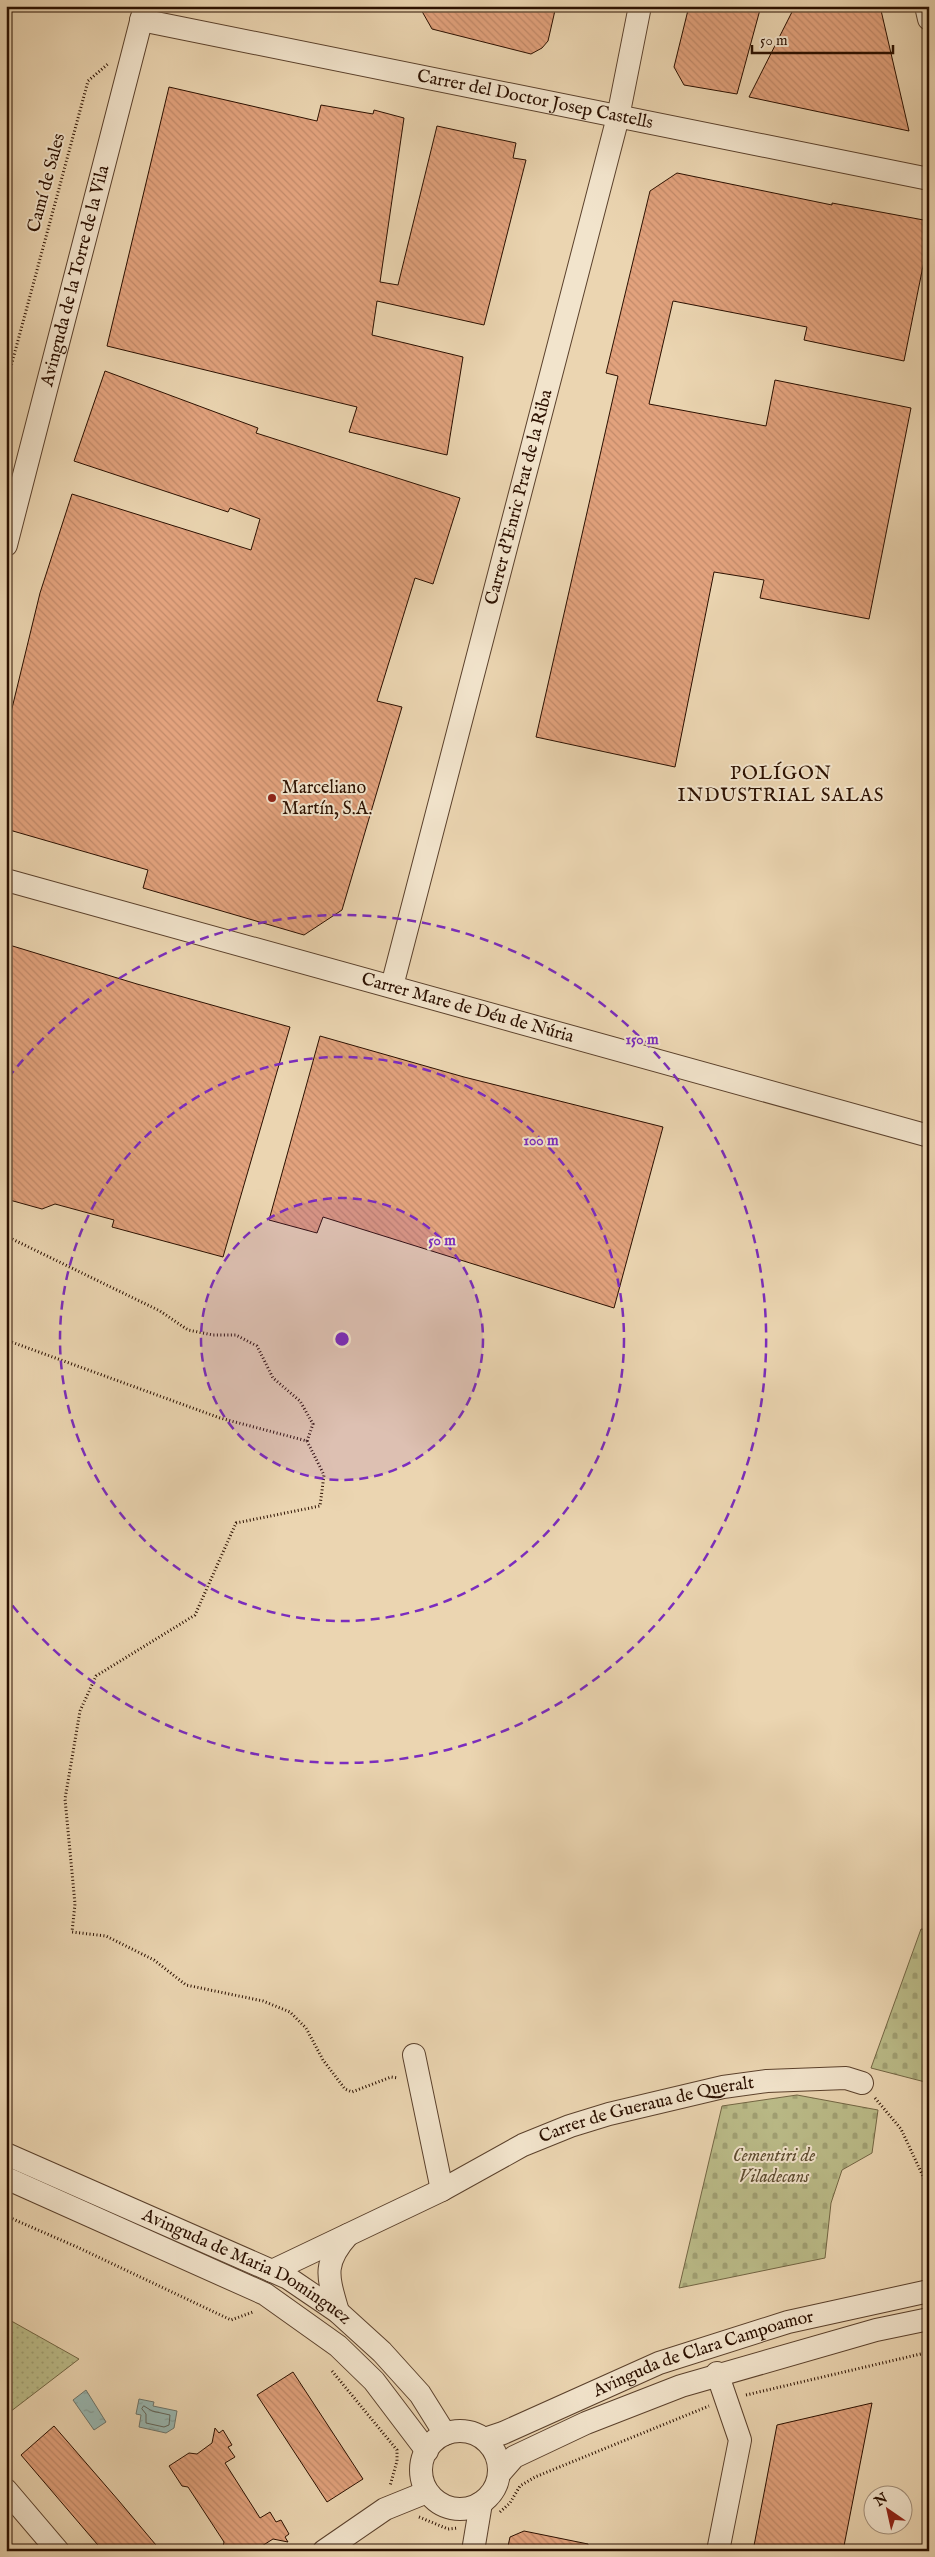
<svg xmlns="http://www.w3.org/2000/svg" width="935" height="2557" font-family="'IM FELL English',serif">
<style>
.grass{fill:url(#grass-dots);stroke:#736644}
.cemetery{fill:url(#cemetery-stones);stroke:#736644}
.water{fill:url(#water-ripples);stroke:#6d756b}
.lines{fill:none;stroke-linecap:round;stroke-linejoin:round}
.shore{stroke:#626459;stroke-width:1}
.building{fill:url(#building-back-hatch);stroke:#2b1000}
.minor-casing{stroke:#5b412c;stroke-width:24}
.path{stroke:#2b1000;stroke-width:3;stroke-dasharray:1 2.5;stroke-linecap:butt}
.minor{stroke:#f2e4cc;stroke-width:22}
.ring{fill:none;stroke:#7b2cbf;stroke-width:2.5;stroke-dasharray:9 6}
.poi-dot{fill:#8f2418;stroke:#f2e4cc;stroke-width:2}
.labels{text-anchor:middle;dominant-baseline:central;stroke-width:4;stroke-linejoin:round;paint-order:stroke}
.street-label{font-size:18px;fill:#2b1000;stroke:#f2e4cc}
.poi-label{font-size:18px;fill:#2b1000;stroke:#f2e4cc;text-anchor:start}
.park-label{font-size:18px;font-style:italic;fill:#5d4c30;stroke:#f2e4cc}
.neighbourhood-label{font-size:19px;letter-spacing:1px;fill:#2b1000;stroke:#f2e4cc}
.centre{fill:#7b2cbf;stroke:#f2e4cc;stroke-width:2.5}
.ring-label{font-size:15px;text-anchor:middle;font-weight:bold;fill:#7b2cbf;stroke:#f2e4cc;stroke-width:4;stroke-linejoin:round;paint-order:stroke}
</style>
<defs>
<pattern id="grass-dots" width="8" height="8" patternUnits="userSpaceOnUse" patternTransform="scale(1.25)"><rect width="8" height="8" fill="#bbbc89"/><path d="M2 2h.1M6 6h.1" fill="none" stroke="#a1a174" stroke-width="1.8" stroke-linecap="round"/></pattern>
<pattern id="cemetery-stones" width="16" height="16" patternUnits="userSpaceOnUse" patternTransform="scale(1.25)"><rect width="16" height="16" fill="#bbbc89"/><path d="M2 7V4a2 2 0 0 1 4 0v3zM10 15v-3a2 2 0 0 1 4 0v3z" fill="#a1a174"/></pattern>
<pattern id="water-ripples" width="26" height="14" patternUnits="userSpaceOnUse" patternTransform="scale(1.25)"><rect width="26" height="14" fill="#99b8b2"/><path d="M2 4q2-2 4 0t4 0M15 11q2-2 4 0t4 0" fill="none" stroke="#849d97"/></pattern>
<pattern id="building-back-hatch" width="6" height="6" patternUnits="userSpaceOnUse" patternTransform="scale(1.25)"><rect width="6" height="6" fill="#e2a27d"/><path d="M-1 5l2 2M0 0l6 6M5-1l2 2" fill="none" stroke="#c28a6a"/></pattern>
</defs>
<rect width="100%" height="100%" fill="#ebd5b1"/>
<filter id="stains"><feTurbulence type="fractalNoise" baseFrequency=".004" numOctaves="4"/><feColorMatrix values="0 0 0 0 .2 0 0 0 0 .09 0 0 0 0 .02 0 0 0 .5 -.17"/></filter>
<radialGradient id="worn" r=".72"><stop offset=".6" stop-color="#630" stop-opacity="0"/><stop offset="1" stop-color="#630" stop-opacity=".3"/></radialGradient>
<polygon class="grass" points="6,2318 79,2359 6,2415"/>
<g class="cemetery">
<polygon points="921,1929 929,1930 929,2083 871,2068"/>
<polygon points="797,2095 878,2110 872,2153 842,2170 831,2203 825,2258 679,2288 722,2106"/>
</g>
<g class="water">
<polygon points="86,2390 106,2422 94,2430 73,2400"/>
<polygon points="139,2399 154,2402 153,2406 177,2411 174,2428 166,2433 139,2427 141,2415 136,2414"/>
</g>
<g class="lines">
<polygon class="shore" points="144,2406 152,2411 170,2415 169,2425 164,2427 146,2423 146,2414 142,2409"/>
</g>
<g class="building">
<polygon points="419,6 556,6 548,41 542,48 531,54 432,29"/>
<polygon points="689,6 761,6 737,94 684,85 674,67"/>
<polygon points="795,6 880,6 909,131 749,97"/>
<polygon points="169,87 317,121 321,105 373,114 374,110 404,118 380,282 398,285 437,126 516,143 513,158 526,160 484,325 377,301 372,335 463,357 447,455 349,432 357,407 107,346"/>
<polygon points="677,173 832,205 832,203 929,221 929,236 904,361 804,340 807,327 673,301 649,404 766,426 775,380 911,408 869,619 760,598 764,580 714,572 675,767 536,737 618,376 606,373 650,191"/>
<polygon points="105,371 258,428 256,433 460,498 433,584 415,578 377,701 402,707 342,910 304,935 143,888 148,870 6,829 6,733 40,593 72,494 251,550 260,519 230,508 228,512 74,461"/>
<polygon points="6,944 137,984 290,1027 223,1257 112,1227 114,1220 55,1204 42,1209 6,1199"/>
<polygon points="320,1036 464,1077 663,1127 614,1308 323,1217 317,1233 269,1220"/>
<polygon points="293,2372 363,2479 327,2502 257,2395"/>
<polygon points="872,2403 843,2551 753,2551 777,2425"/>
<polygon points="54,2426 119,2501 161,2551 103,2551 21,2455"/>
<polygon points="215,2428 219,2433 223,2430 232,2445 228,2447 235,2457 225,2463 260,2518 270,2512 276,2522 281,2520 289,2534 285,2537 288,2542 273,2539 254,2551 222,2551 224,2542 188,2487 182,2486 169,2466 189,2453 197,2454 212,2443"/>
<polygon points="524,2531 588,2544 588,2551 507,2551 510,2537"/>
</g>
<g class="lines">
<defs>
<g id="minor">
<polyline points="926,6 929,19"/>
<path id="s1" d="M141,20L929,179"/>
<path id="s2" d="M6,545L145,6"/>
<path id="s3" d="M6,880L929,1136"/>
<path id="s4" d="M392,986L618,117L640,6"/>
<polyline points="414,2055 442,2190"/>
<path id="s5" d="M6,2154L288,2278L338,2312L382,2352L420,2394L445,2434"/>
<polyline points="6,2178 265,2294 338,2346 374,2381 427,2451"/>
<path id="s6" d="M272,2271L442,2190L523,2145L570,2126L609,2114L723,2087L767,2081L846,2078L862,2083"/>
<path d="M338,2312C328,2277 322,2264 348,2235"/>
<polyline points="717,2373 740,2440 718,2551"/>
<circle cx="460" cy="2470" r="39"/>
<path id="s7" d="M485,2439L503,2433L659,2363L788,2322L929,2291"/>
<polyline points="499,2474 514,2457 586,2423 681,2386 876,2330 929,2319"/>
<polyline points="6,2490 58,2551"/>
<polyline points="324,2551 385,2509 427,2492"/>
<polyline points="473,2551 481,2503"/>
</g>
</defs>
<use href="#minor" class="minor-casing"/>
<g class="path">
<polyline points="6,385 88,81 109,63"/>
<polyline points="6,1236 160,1311 188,1330 213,1335 236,1335 257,1346 273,1378 300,1401 313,1424 307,1441 220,1418 6,1340"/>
<polyline points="307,1441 324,1475 320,1506 236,1523 195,1615 96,1676 80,1711 65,1799 75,1904 72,1932 106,1936 154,1960 186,1985 263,2001 290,2012 306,2028 323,2060 345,2089 352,2092 391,2077 398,2078"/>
<polyline points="875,2098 901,2129 929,2189"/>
<polyline points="6,2216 77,2247 231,2320 253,2312"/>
<polyline points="332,2371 397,2450 397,2461 390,2486"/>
<polyline points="746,2395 929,2352"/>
<polyline points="500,2512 510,2503 520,2486 535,2477 709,2406"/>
<polyline points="419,2517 448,2529 458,2528"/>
</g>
<use href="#minor" class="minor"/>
</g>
<circle cx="342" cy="1339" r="141" fill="#7b2cbf" fill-opacity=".12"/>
<g class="ring">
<circle cx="342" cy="1339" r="141"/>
<circle cx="342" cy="1339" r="282"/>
<path d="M8 1078A424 424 0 1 1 8 1600"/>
</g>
<circle class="poi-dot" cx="272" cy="798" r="5"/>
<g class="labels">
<g class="street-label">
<text stroke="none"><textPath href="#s1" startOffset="402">Carrer del Doctor Josep Castells</textPath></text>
<text transform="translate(47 183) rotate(-75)">Camí de Sales</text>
<text stroke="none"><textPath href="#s2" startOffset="278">Avinguda de la Torre de la Vila</textPath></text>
<text stroke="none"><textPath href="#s4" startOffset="505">Carrer d'Enric Prat de la Riba</textPath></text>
<text stroke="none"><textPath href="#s3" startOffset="479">Carrer Mare de Déu de Núria</textPath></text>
<text stroke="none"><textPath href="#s6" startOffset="410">Carrer de Gueraua de Queralt</textPath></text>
<text stroke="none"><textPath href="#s5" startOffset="266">Avinguda de Maria Dominguez</textPath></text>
<text stroke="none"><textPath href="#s7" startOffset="235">Avinguda de Clara Campoamor</textPath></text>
</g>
<g class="poi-label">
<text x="282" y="788">Marceliano<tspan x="282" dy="21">Martín, S.A.</tspan></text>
</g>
<g class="park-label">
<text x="774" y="2156">Cementiri de<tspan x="774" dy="21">Viladecans</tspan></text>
</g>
<g class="neighbourhood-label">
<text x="781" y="774">POLÍGON<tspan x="781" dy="22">INDUSTRIAL SALAS</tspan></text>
</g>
</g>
<circle cx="342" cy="1339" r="8" class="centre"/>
<g class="ring-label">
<text x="642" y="1044">150 m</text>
<text x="541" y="1145">100 m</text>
<text x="442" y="1245">50 m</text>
</g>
<rect width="935" height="2557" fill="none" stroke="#ebd5b1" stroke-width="25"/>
<rect x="8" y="8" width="920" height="2542" fill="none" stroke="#2b1000" stroke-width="2.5"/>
<rect x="12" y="12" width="910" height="2532" fill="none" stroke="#2b1000"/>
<g transform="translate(888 2510) rotate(326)"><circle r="24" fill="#f2e4cc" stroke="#a28f7a"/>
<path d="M0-4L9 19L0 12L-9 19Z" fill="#8f2418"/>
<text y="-8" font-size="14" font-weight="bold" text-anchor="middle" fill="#2b1000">N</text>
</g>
<path d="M752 45v8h141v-8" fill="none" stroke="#2b1000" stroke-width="2.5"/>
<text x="760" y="45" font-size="15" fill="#2b1000" stroke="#f2e4cc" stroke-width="4" paint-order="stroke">50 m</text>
<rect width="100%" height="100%" filter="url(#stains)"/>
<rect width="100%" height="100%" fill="url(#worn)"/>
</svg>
